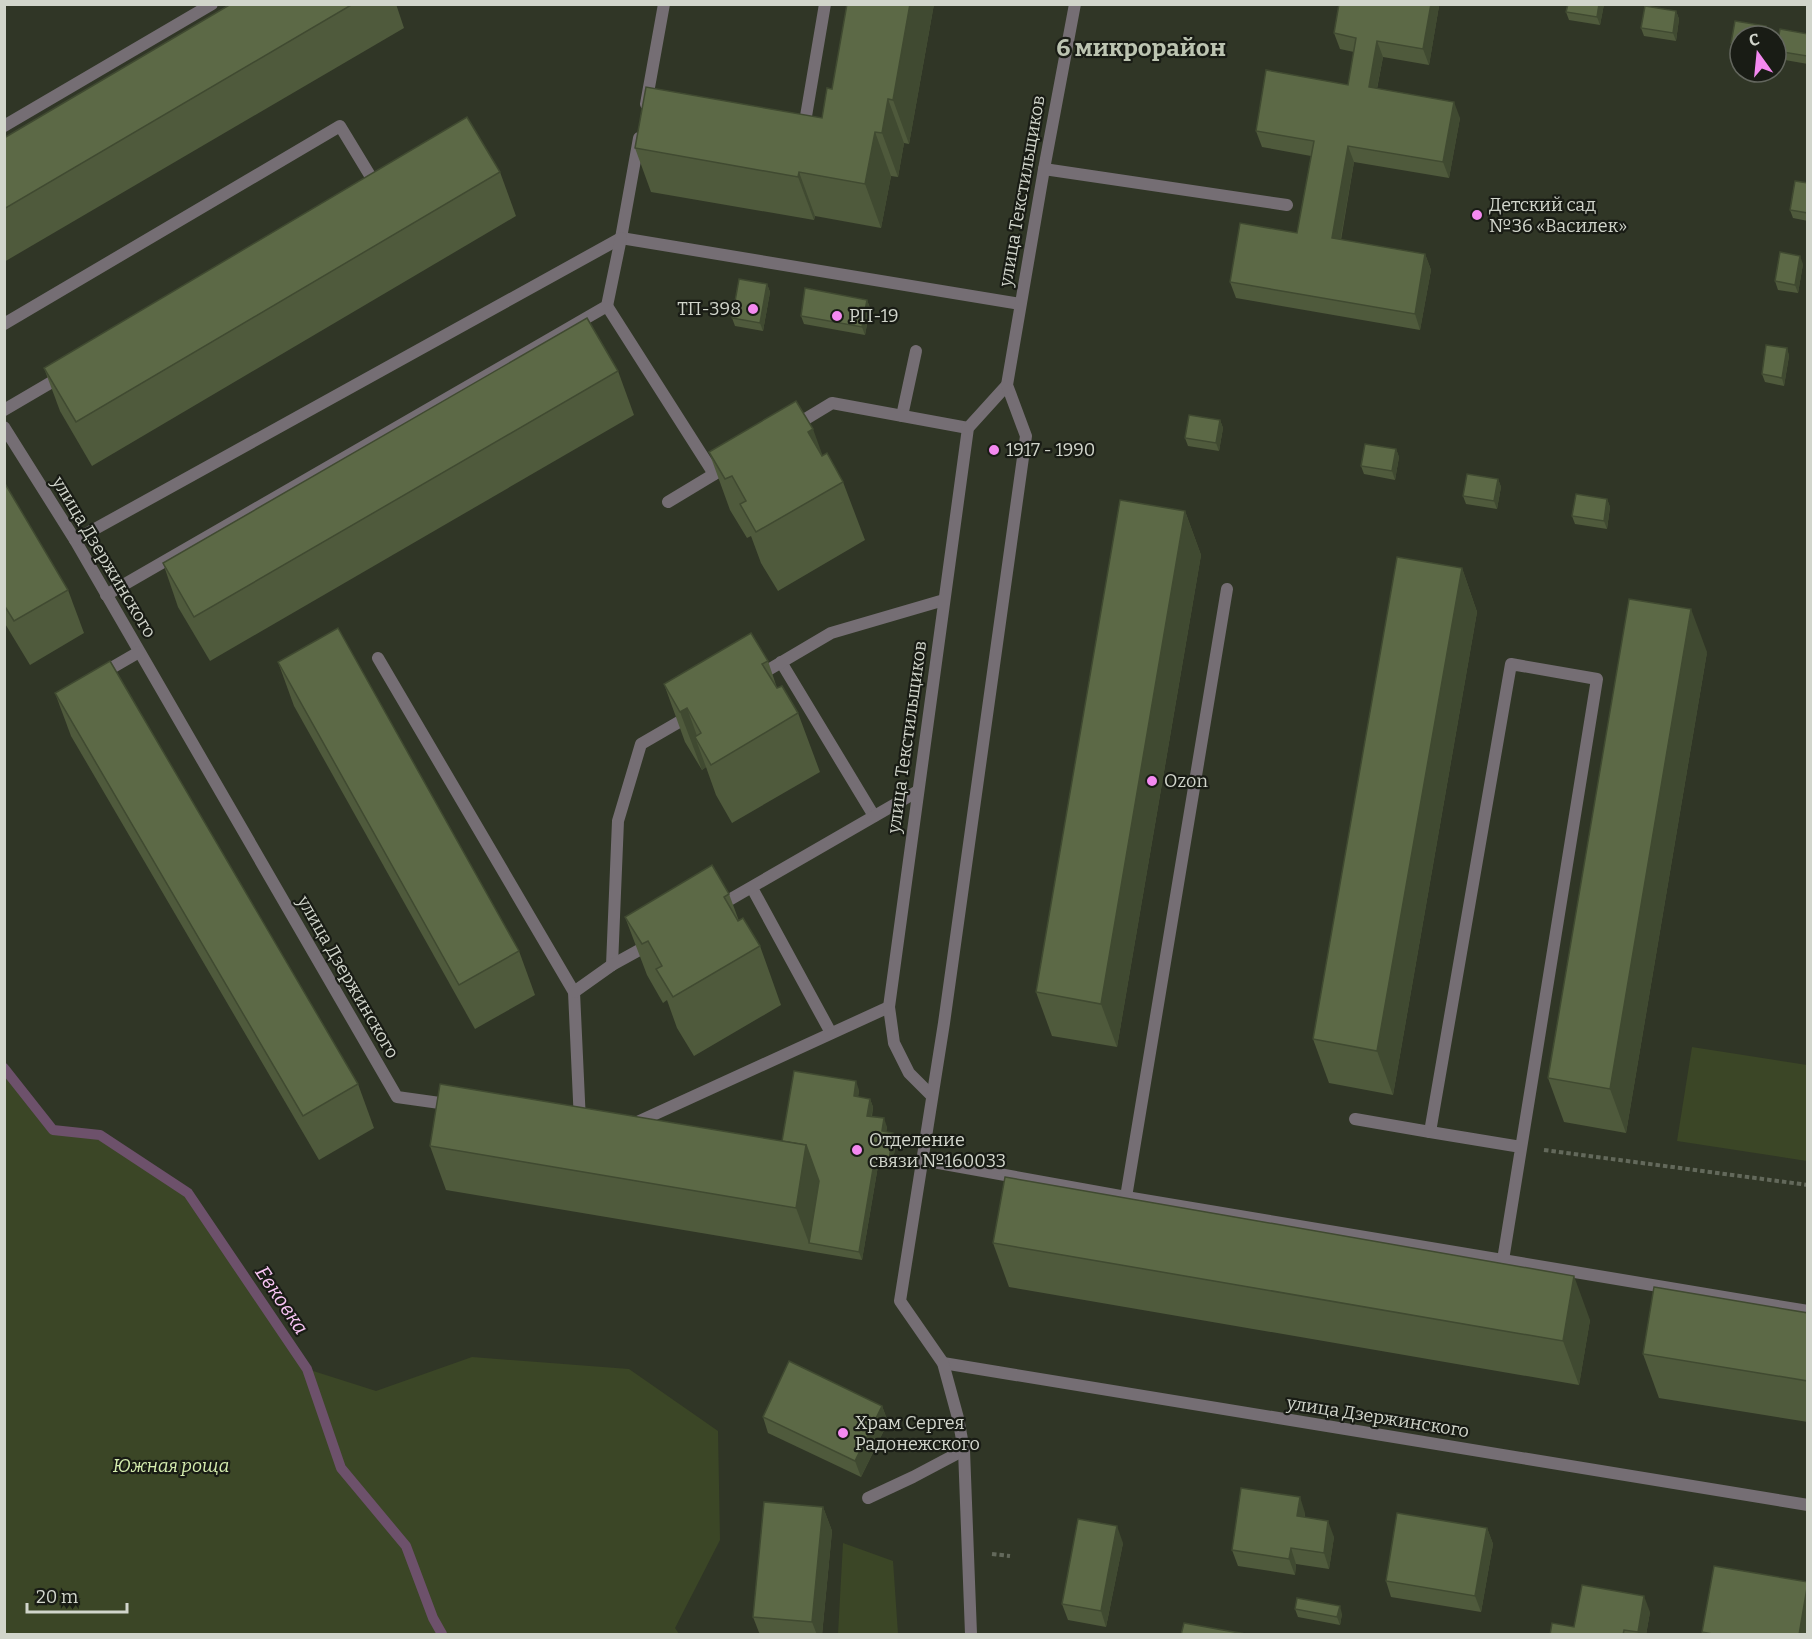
<svg xmlns="http://www.w3.org/2000/svg" width="1812" height="1639" font-family="Bitter,serif">
<style>
.green{fill:#3b4626}
.lines{fill:none;stroke-linecap:round;stroke-linejoin:round}
.stream{stroke:#6d516b;stroke-width:10}
.path{stroke:#63695b;stroke-width:4;stroke-dasharray:4.5 3;stroke-linecap:butt}
.service{stroke:#756e74;stroke-width:12}
.minor{stroke:#756e74;stroke-width:12}
.wall{fill:#4f5a3c}
.shaded-wall{fill:#404a31}
.building{fill:#5c6946;stroke:#404a31;stroke-width:1.5}
.poi-dot{fill:#f489f0;stroke:#191c15;stroke-width:2}
.labels{text-anchor:middle;dominant-baseline:central;stroke-width:4.5;stroke-linejoin:round;paint-order:stroke}
.street-label{font-size:18px;fill:#d1d5cb;stroke:#191c15}
.poi-label{font-size:18px;fill:#d1d5cb;stroke:#191c15;text-anchor:start}
.park-label{font-size:18px;font-style:italic;fill:#d5edaf;stroke:#191c15}
.water-label{font-size:20px;font-style:italic;fill:#fac6f6;stroke:#191c15}
.district-label{font-size:24px;font-weight:bold;fill:#bcc4b1;stroke:#191c15}
</style>
<rect width="100%" height="100%" fill="#303626"/>
<g class="green">
<polygon points="1692,1047 1807,1065 1807,1161 1677,1141"/>
<polygon points="4,1068 53,1130 100,1135 188,1193 307,1369 376,1391 472,1357 629,1369 718,1431 720,1540 675,1628 679,1634 5,1634"/>
<polygon points="843,1543 893,1561 898,1634 838,1634"/>
</g>
<g class="lines">
<polyline class="stream" points="4,1068 53,1130 100,1135 188,1193 307,1369 341,1468 406,1546 433,1618 442,1634"/>
<g class="path">
<polyline points="1544,1150 1808,1185"/>
<polyline points="992,1554 1010,1556"/>
</g>
<g class="service">
<polyline points="646,104 664,4"/>
<polyline points="797,120 805,122 825,4"/>
<polyline points="4,126 212,4"/>
<polyline points="639,138 621,238 1020,304"/>
<polyline points="1044,169 1287,205"/>
<polyline points="607,306 714,474"/>
<polyline points="4,324 340,126 377,187"/>
<polyline points="4,410 62,376"/>
<polyline points="902,416 916,351"/>
<polyline points="794,426 832,403 968,428"/>
<polyline points="4,427 75,540 397,1097 454,1105"/>
<polyline points="668,502 731,464"/>
<polyline points="75,540 621,238"/>
<polyline points="106,595 607,306 621,238"/>
<polyline points="378,658 574,992 580,1122"/>
<polyline points="781,662 874,816"/>
<polyline points="101,674 139,652"/>
<polyline points="758,676 831,633 944,600"/>
<polyline points="752,888 831,1033"/>
<polyline points="717,907 918,791"/>
<polyline points="612,965 618,821 641,744 691,715"/>
<polyline points="574,992 612,965 652,943"/>
<polyline points="1355,1119 1430,1132"/>
<polyline points="631,1125 889,1007"/>
<polyline points="922,1160 1126,1197 1808,1311"/>
<polyline points="1126,1197 1227,589"/>
<polyline points="1503,1260 1597,679 1511,664 1430,1132 1521,1147"/>
<polyline points="868,1498 913,1477 964,1450"/>
</g>
<g class="minor">
<polyline points="932,1096 909,1073 894,1043 889,1007 968,428 1007,385"/>
<polyline points="943,1363 1808,1505"/>
<polyline points="971,1634 964,1450 958,1418 943,1363 900,1301 944,1023 1026,436 1007,385 1044,169 1075,4"/>
</g>
</g>
<g class="wall">
<polygon points="231,4 396,4 404,28 4,262 4,138"/>
<polygon points="934,4 909,144 904,143 898,177 891,176 881,228 815,216 814,220 651,192 635,148 822,118 832,89"/>
<polygon points="1568,4 1604,4 1600,25 1569,20 1566,12"/>
<polygon points="1439,6 1429,65 1383,57 1377,89 1460,118 1449,178 1354,162 1341,240 1425,254 1431,270 1420,330 1236,298 1230,282 1297,233 1311,156 1262,147 1256,131 1348,85 1354,52 1340,49 1334,33"/>
<polygon points="1676,11 1679,19 1676,41 1644,36 1641,28"/>
<polygon points="1735,21 1766,26 1769,36 1740,36 1740,52 1734,51 1731,43"/>
<polygon points="1808,34 1808,64 1779,59 1776,51"/>
<polygon points="500,172 516,216 92,466 60,411 44,368"/>
<polygon points="1808,183 1808,221 1793,218 1790,210"/>
<polygon points="1803,264 1798,293 1778,290 1775,281"/>
<polygon points="767,284 770,292 763,331 735,326 732,318"/>
<polygon points="867,300 870,308 865,335 804,324 801,316"/>
<polygon points="1787,348 1789,356 1784,386 1765,382 1762,374"/>
<polygon points="618,371 634,415 210,661 178,607 163,563"/>
<polygon points="1220,420 1223,428 1219,451 1188,446 1185,438"/>
<polygon points="1396,449 1399,457 1395,480 1364,474 1361,466"/>
<polygon points="709,452 823,456 843,482 865,540 778,591 761,563 751,536 747,538 730,510"/>
<polygon points="1498,479 1501,487 1497,509 1466,504 1463,496"/>
<polygon points="4,482 68,590 84,633 30,665 4,622"/>
<polygon points="1607,499 1610,507 1607,529 1575,524 1572,516"/>
<polygon points="1185,511 1201,555 1117,1047 1052,1036 1036,992"/>
<polygon points="1462,568 1477,612 1393,1095 1329,1083 1313,1039"/>
<polygon points="1707,652 1626,1133 1564,1122 1548,1078"/>
<polygon points="768,661 777,688 798,713 820,772 732,823 716,795 706,767 702,770 685,742 664,684"/>
<polygon points="278,662 519,951 535,995 475,1029 294,706"/>
<polygon points="55,693 358,1084 374,1128 319,1160 71,736"/>
<polygon points="729,894 739,921 760,946 781,1005 694,1056 677,1028 667,1000 663,1003 647,975 625,917"/>
<polygon points="859,1090 858,1097 870,1099 873,1107 872,1116 887,1127 886,1132 893,1133 896,1141 892,1168 878,1166 862,1260 446,1190 430,1146 782,1141"/>
<polygon points="993,1243 1590,1320 1579,1385 1009,1287"/>
<polygon points="1808,1313 1808,1422 1659,1398 1643,1354"/>
<polygon points="882,1406 888,1422 861,1477 768,1433 763,1417"/>
<polygon points="823,1507 832,1531 822,1635 760,1635 753,1617"/>
<polygon points="1305,1513 1305,1517 1334,1537 1329,1569 1296,1564 1295,1575 1238,1566 1232,1550"/>
<polygon points="1487,1528 1493,1544 1481,1612 1391,1597 1386,1581"/>
<polygon points="1123,1543 1106,1627 1068,1620 1062,1604"/>
<polygon points="1295,1609 1342,1614 1340,1625 1298,1617"/>
<polygon points="1650,1612 1646,1635 1550,1635 1574,1627"/>
<polygon points="1702,1632 1808,1635 1703,1635"/>
</g>
<g class="shaded-wall">
<polygon points="910,4 934,4 909,144 893,100"/>
<polygon points="1431,4 1438,4 1439,6 1429,65 1423,49"/>
<polygon points="1599,4 1604,4 1600,25 1597,17"/>
<polygon points="1676,11 1679,19 1676,41 1673,33"/>
<polygon points="1766,26 1769,34 1769,36 1764,36"/>
<polygon points="1377,41 1383,57 1374,103 1369,87"/>
<polygon points="888,99 904,143 898,177 882,133"/>
<polygon points="1454,102 1460,118 1449,178 1443,162"/>
<polygon points="875,132 891,176 881,228 865,184"/>
<polygon points="1348,146 1354,162 1338,254 1332,238"/>
<polygon points="799,172 815,216 814,220 798,177"/>
<polygon points="1425,254 1431,270 1420,330 1415,314"/>
<polygon points="1800,256 1803,264 1798,293 1795,285"/>
<polygon points="767,284 770,292 763,331 760,323"/>
<polygon points="867,300 870,308 865,335 862,327"/>
<polygon points="1787,348 1789,356 1784,386 1782,378"/>
<polygon points="1220,420 1223,428 1219,451 1216,443"/>
<polygon points="813,429 834,487 808,432"/>
<polygon points="1396,449 1399,457 1395,480 1392,471"/>
<polygon points="1498,479 1501,487 1497,509 1494,501"/>
<polygon points="1607,499 1610,507 1607,529 1604,521"/>
<polygon points="1185,511 1201,555 1117,1047 1101,1004"/>
<polygon points="1462,568 1477,612 1393,1095 1377,1051"/>
<polygon points="1691,609 1707,652 1626,1133 1610,1089"/>
<polygon points="687,708 701,747 695,737 706,767 702,770 680,712"/>
<polygon points="856,1081 859,1090 857,1104 854,1096"/>
<polygon points="870,1099 873,1107 870,1124 867,1116"/>
<polygon points="884,1118 887,1127 885,1139 882,1131"/>
<polygon points="893,1133 896,1141 892,1168 889,1160"/>
<polygon points="806,1145 822,1189 809,1243 796,1208"/>
<polygon points="875,1157 878,1166 862,1260 859,1252"/>
<polygon points="1574,1276 1590,1320 1579,1385 1563,1341"/>
<polygon points="882,1406 888,1422 861,1477 855,1461"/>
<polygon points="1300,1497 1305,1513 1303,1532 1297,1516"/>
<polygon points="823,1507 832,1531 822,1635 817,1635 812,1622"/>
<polygon points="1328,1521 1334,1537 1329,1569 1324,1553"/>
<polygon points="1117,1526 1123,1543 1106,1627 1101,1611"/>
<polygon points="1487,1528 1493,1544 1481,1612 1475,1596"/>
<polygon points="1291,1548 1296,1564 1295,1575 1289,1559"/>
<polygon points="1808,1584 1808,1635 1799,1635"/>
<polygon points="1644,1596 1650,1612 1646,1635 1639,1635 1638,1632"/>
<polygon points="1340,1606 1342,1614 1340,1625 1337,1617"/>
</g>
<g class="building">
<polygon points="231,4 353,4 4,209 4,138"/>
<polygon points="847,4 910,4 893,100 888,99 882,133 875,132 865,184 799,172 798,177 635,148 646,87 822,118 827,88 832,89"/>
<polygon points="1339,4 1431,4 1423,49 1377,41 1369,87 1454,102 1443,162 1348,146 1332,238 1425,254 1415,314 1230,282 1240,223 1297,233 1314,141 1256,131 1266,70 1348,85 1356,38 1334,33"/>
<polygon points="1568,4 1599,4 1597,17 1566,12"/>
<polygon points="1645,6 1676,11 1673,33 1641,28"/>
<polygon points="1735,21 1766,26 1764,36 1740,36 1740,45 1731,43"/>
<polygon points="1780,29 1808,34 1807,56 1776,51"/>
<polygon points="467,117 500,172 76,422 44,368"/>
<polygon points="1795,181 1808,183 1808,213 1790,210"/>
<polygon points="1780,252 1800,256 1795,285 1775,281"/>
<polygon points="739,279 767,284 760,323 732,318"/>
<polygon points="805,288 867,300 862,327 801,316"/>
<polygon points="587,318 618,371 194,617 163,563"/>
<polygon points="1766,345 1787,348 1782,378 1762,374"/>
<polygon points="796,401 813,429 808,432 822,456 827,453 843,482 756,532 740,504 746,501 732,476 725,479 709,452"/>
<polygon points="1189,415 1220,420 1216,443 1185,438"/>
<polygon points="1365,444 1396,449 1392,471 1361,466"/>
<polygon points="1467,474 1498,479 1494,501 1463,496"/>
<polygon points="4,482 68,590 14,621 4,605"/>
<polygon points="1576,494 1607,499 1604,521 1572,516"/>
<polygon points="1120,500 1185,511 1101,1004 1036,992"/>
<polygon points="1397,557 1462,568 1377,1051 1313,1039"/>
<polygon points="1629,599 1691,609 1610,1089 1548,1078"/>
<polygon points="338,628 519,951 459,985 278,662"/>
<polygon points="751,633 768,661 762,664 777,688 782,686 798,713 711,765 695,737 701,733 687,708 680,712 664,684"/>
<polygon points="110,661 358,1084 303,1116 55,693"/>
<polygon points="712,865 729,894 724,897 738,921 743,918 760,946 673,997 656,969 662,966 648,941 642,944 625,917"/>
<polygon points="794,1071 856,1081 854,1096 870,1099 867,1116 884,1118 882,1131 893,1133 889,1160 875,1157 859,1252 809,1243 819,1181 806,1145 782,1141"/>
<polygon points="440,1084 806,1145 796,1208 430,1146"/>
<polygon points="1005,1177 1574,1276 1563,1341 993,1243"/>
<polygon points="1654,1287 1808,1313 1808,1381 1643,1354"/>
<polygon points="789,1361 882,1406 855,1461 763,1417"/>
<polygon points="1241,1488 1300,1497 1297,1516 1328,1521 1324,1553 1291,1548 1289,1559 1232,1550"/>
<polygon points="764,1502 823,1507 812,1622 753,1617"/>
<polygon points="1397,1513 1487,1528 1475,1596 1386,1581"/>
<polygon points="1078,1519 1117,1526 1101,1611 1062,1604"/>
<polygon points="1714,1566 1808,1582 1799,1635 1718,1635 1702,1632"/>
<polygon points="1582,1585 1644,1596 1638,1632 1624,1630 1623,1635 1550,1635 1552,1623 1574,1627"/>
<polygon points="1297,1598 1340,1606 1337,1617 1295,1609"/>
<polygon points="1184,1623 1245,1634 1245,1635 1181,1635"/>
</g>
<g class="poi-dot">
<circle cx="1477" cy="215" r="6"/>
<circle cx="753" cy="309" r="6"/>
<circle cx="837" cy="316" r="6"/>
<circle cx="994" cy="450" r="6"/>
<circle cx="1152" cy="781" r="6"/>
<circle cx="857" cy="1150" r="6"/>
<circle cx="843" cy="1433" r="6"/>
</g>
<g class="labels">
<g class="street-label">
<text transform="translate(1022 191) rotate(-80)">улица Текстильщиков</text>
<text transform="translate(104 557) rotate(59)">улица Дзержинского</text>
<text transform="translate(907 737) rotate(-82)">улица Текстильщиков</text>
<text transform="translate(348 977) rotate(60)">улица Дзержинского</text>
<text transform="translate(1378 1417) rotate(9)">улица Дзержинского</text>
</g>
<g class="poi-label">
<text x="1489" y="205">Детский сад<tspan x="1489" dy="21">№36 «Василек»</tspan></text>
<text x="741" y="309" text-anchor="end">ТП-398</text>
<text x="849" y="316">РП-19</text>
<text x="1006" y="450">1917 - 1990</text>
<text x="1164" y="781">Ozon</text>
<text x="869" y="1140">Отделение<tspan x="869" dy="21">связи №160033</tspan></text>
<text x="855" y="1423">Храм Сергея<tspan x="855" dy="21">Радонежского</tspan></text>
</g>
<g class="park-label">
<text x="171" y="1466">Южная роща</text>
</g>
<g class="water-label">
<text transform="translate(282 1300) rotate(56)">Евковка</text>
</g>
<g class="district-label">
<text x="1141" y="48">6 микрорайон</text>
</g>
</g>
<rect width="1812" height="1639" fill="none" stroke="#d1d5cb" stroke-width="12"/>
<g transform="translate(1758 54) rotate(345)"><circle r="28" fill="#191c15" stroke="#63665e" stroke-width="1.5"/>
<path d="M0-4.5L10 22L0 15L-10 22Z" fill="#f489f0"/>
<text y="-9" font-size="16" font-weight="bold" text-anchor="middle" fill="#d1d5cb">С</text>
</g>
<path d="M27 1603v9h100v-9" fill="none" stroke="#d1d5cb" stroke-width="3"/>
<text x="36" y="1603" font-size="18" fill="#d1d5cb" stroke="#191c15" stroke-width="4.5" paint-order="stroke">20 m</text>
</svg>
